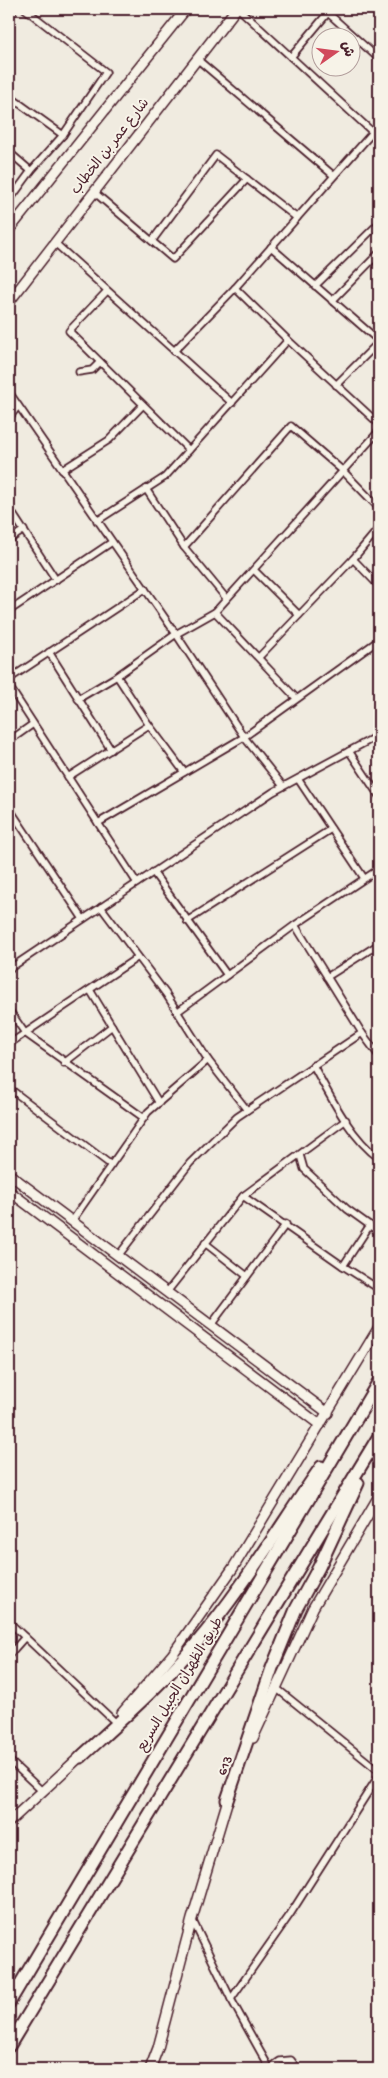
<svg xmlns="http://www.w3.org/2000/svg" width="388" height="2078" font-family="'Gochi Hand','Playpen Sans Arabic',sans-serif">
<style>
.lines{fill:none;stroke-linecap:round;stroke-linejoin:round}
.street-casing{stroke:#4a1f2b;stroke-width:9}
.secondary-casing{stroke:#4a1f2b;stroke-width:12}
.primary-casing{stroke:#4a1f2b;stroke-width:12}
.highway-casing{stroke:#4a1f2b;stroke-width:15}
.street{stroke:#f7f3e8;stroke-width:5.5}
.secondary{stroke:#f7f3e8;stroke-width:9}
.primary{stroke:#f7f3e8;stroke-width:9}
.highway{stroke:#f7f3e8;stroke-width:11}
.labels{text-anchor:middle;dominant-baseline:central;stroke-width:4;stroke-linejoin:round;paint-order:stroke}
.street-label{font-size:14px;fill:#4a1f2b;stroke:#f7f3e8}
</style>
<rect width="100%" height="100%" fill="#f0ebe0"/>
<filter id="ink" filterUnits="userSpaceOnUse"><feTurbulence type="fractalNoise" baseFrequency=".02" numOctaves="2"/><feDisplacementMap in="SourceGraphic" scale="10" xChannelSelector="R" yChannelSelector="G"/><feConvolveMatrix kernelMatrix="1 2 1 2 8 2 1 2 1" color-interpolation-filters="sRGB"/></filter>
<g filter="url(#ink)">
<g class="lines">
<defs>
<g id="street">
<polyline points="25,9 106,72 63,135 31,171"/>
<polyline points="239,9 379,138"/>
<polyline points="328,13 379,59"/>
<polyline points="9,17 14,9"/>
<polyline points="291,57 331,9"/>
<polyline points="197,59 333,175"/>
<polyline points="9,96 63,135"/>
<polyline points="9,152 31,171 9,201"/>
<polyline points="94,192 173,259 247,179"/>
<polyline points="152,241 216,155 297,218"/>
<polyline points="55,243 232,403"/>
<polyline points="271,247 379,341"/>
<polyline points="315,286 379,223"/>
<polyline points="235,288 288,340 379,424"/>
<polyline points="107,291 69,331 189,450"/>
<polyline points="332,301 379,253"/>
<polyline points="174,351 235,288 373,132"/>
<polyline points="79,372 92,370 100,362"/>
<polyline points="336,385 379,342"/>
<polyline points="9,392 176,634 244,737 283,786"/>
<polyline points="9,418 18,406"/>
<polyline points="62,470 109,440 143,405"/>
<polyline points="146,489 184,547 226,598"/>
<polyline points="9,508 56,580"/>
<polyline points="97,521 165,477 288,340"/>
<polyline points="9,540 24,530"/>
<polyline points="184,547 291,426 343,471 379,508"/>
<polyline points="353,559 379,586"/>
<polyline points="254,570 299,615"/>
<polyline points="9,611 112,542"/>
<polyline points="215,612 296,698"/>
<polyline points="49,652 111,750"/>
<polyline points="259,657 353,559 379,528"/>
<polyline points="117,676 149,725 184,772"/>
<polyline points="9,679 145,589"/>
<polyline points="9,686 137,883"/>
<polyline points="78,699 117,676 176,634 215,612 379,431"/>
<polyline points="9,741 33,724"/>
<polyline points="349,751 379,796"/>
<polyline points="68,777 149,725"/>
<polyline points="298,779 364,878"/>
<polyline points="9,808 83,919"/>
<polyline points="98,823 244,737 379,640"/>
<polyline points="153,872 227,975"/>
<polyline points="101,907 166,994 208,1060 247,1110"/>
<polyline points="187,921 331,829"/>
<polyline points="295,925 362,1033 379,1056"/>
<polyline points="9,969 273,792 379,735"/>
<polyline points="327,977 379,944"/>
<polyline points="90,990 159,1103"/>
<polyline points="9,1010 25,1033 144,1118"/>
<polyline points="177,1012 295,925 379,869"/>
<polyline points="9,1044 138,957"/>
<polyline points="64,1063 112,1026"/>
<path d="M313,1065C329,1094 351,1139 379,1158"/>
<polyline points="9,1088 111,1165"/>
<polyline points="300,1155 304,1169 347,1209 379,1232"/>
<polyline points="243,1196 343,1266 379,1289"/>
<polyline points="72,1221 148,1112 208,1060"/>
<polyline points="205,1243 247,1276"/>
<polyline points="118,1256 190,1163 237,1117 362,1033"/>
<polyline points="343,1266 370,1225"/>
<polyline points="167,1292 243,1196 346,1120"/>
<polyline points="211,1325 286,1224"/>
<polyline points="9,1622 114,1721"/>
<polyline points="9,1655 25,1637"/>
<polyline points="275,1687 379,1771"/>
<polyline points="9,1760 42,1791"/>
<polyline points="192,1919 231,1999 270,2069"/>
<polyline points="231,1999 289,1916 379,1775"/>
<polyline points="270,2068 280,2061 291,2060 298,2069"/>
</g>
<g id="secondary">
<polyline points="9,1174 328,1413"/>
<polyline points="9,1191 320,1425"/>
</g>
<g id="primary">
<polyline points="9,230 186,9"/>
<polyline points="9,302 236,9"/>
<polyline points="122,1713 172,1655 233,1568 379,1327"/>
<polyline points="253,1738 313,1608 379,1496"/>
<polyline points="9,1822 84,1753"/>
<polyline points="150,2069 158,2048 192,1919 229,1796"/>
</g>
<g id="highway">
<path d="M81,1757C120,1721 161,1685 195,1645C242,1590 280,1526 321,1467"/>
<polyline points="227,1800 272,1668 296,1609 319,1567 358,1483"/>
<polyline points="9,2003 379,1381"/>
<polyline points="9,2046 379,1436"/>
</g>
</defs>
<use href="#street" class="street-casing"/>
<use href="#secondary" class="secondary-casing"/>
<use href="#primary" class="primary-casing"/>
<use href="#highway" class="highway-casing"/>
<use href="#street" class="street"/>
<use href="#secondary" class="secondary"/>
<use href="#primary" class="primary"/>
<use href="#highway" class="highway"/>
</g>
</g>
<g class="labels">
<g class="street-label">
<text transform="translate(111 147) rotate(-52)">شارع عمر بن الخطاب</text>
<text transform="translate(181 1685) rotate(-59)">طريق الظهران الجبيل السريع</text>
<text transform="translate(226 1766) rotate(-67)">613</text>
</g>
</g>
<rect width="388" height="2078" fill="none" stroke="#f7f3e8" stroke-width="30"/>
<rect x="15" y="15" width="358" height="2048" fill="none" stroke="#4a1f2b" stroke-width="2" filter="url(#ink)"/>
<g transform="translate(336 52) rotate(76)"><circle r="24" fill="#f7f3e8" stroke="#b29e9c"/>
<path d="M0-4L9 19L0 12L-9 19Z" fill="#d1495b"/>
<text y="-8" font-size="14" font-weight="bold" text-anchor="middle" fill="#4a1f2b">ش</text>
</g>
</svg>
